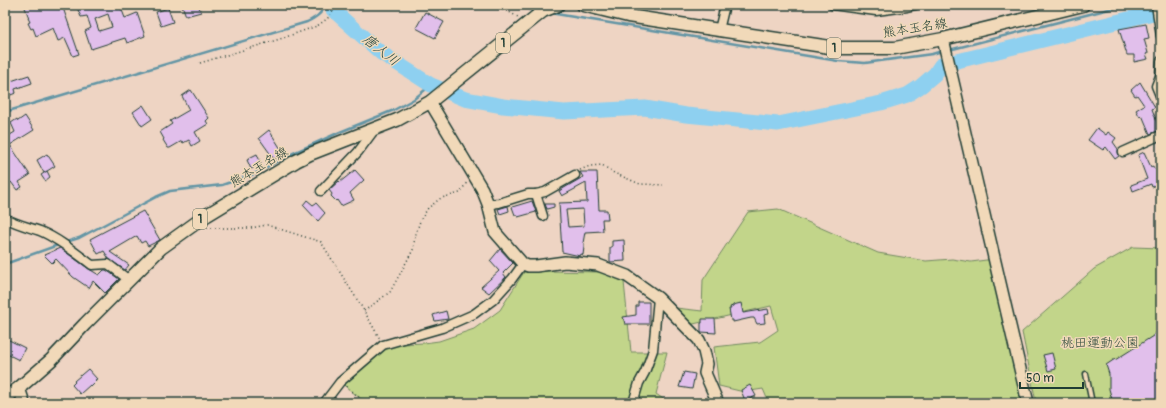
<svg xmlns="http://www.w3.org/2000/svg" width="1166" height="408" font-family="Pangolin,'Klee One',sans-serif">
<style>
.green{fill:#c2d58a;stroke:#70895f}
.lines{fill:none;stroke-linecap:round;stroke-linejoin:round}
.stream{stroke:#6295a5;stroke-width:2.5}
.river{stroke:#8ed0f0;stroke-width:15}
.building{fill:#e1bfeb;stroke:#1f3d34;fill-rule:evenodd}
.lane-casing{stroke:#1f3d34;stroke-width:7}
.street-casing{stroke:#1f3d34;stroke-width:11}
.secondary-casing{stroke:#1f3d34;stroke-width:14}
.primary-casing{stroke:#1f3d34;stroke-width:15}
.path{stroke:#1f3d34;stroke-width:1.5;stroke-dasharray:1 3;stroke-linecap:butt}
.lane{stroke:#f1d9b9;stroke-width:4}
.street{stroke:#f1d9b9;stroke-width:8}
.secondary{stroke:#f1d9b9;stroke-width:11}
.primary{stroke:#f1d9b9;stroke-width:12}
.labels{text-anchor:middle;dominant-baseline:central;stroke-width:3;stroke-linejoin:round;paint-order:stroke}
.shield{fill:#f1d9b9;stroke:#5e6c5c;stroke-width:1}
.shield-label{font-size:12px;font-weight:bold;fill:#1f3d34}
.street-label{font-size:13px;fill:#1f3d34;stroke:#f1d9b9}
.park-label{font-size:13px;fill:#2f4c3d;stroke:#f1d9b9}
.water-label{font-size:14px;font-style:italic;fill:#2a4c47;stroke:#f1d9b9}
</style>
<rect width="100%" height="100%" fill="#eed4c3"/>
<filter id="ink" filterUnits="userSpaceOnUse"><feTurbulence type="fractalNoise" baseFrequency=".025" numOctaves="2"/><feDisplacementMap in="SourceGraphic" scale="8" xChannelSelector="R" yChannelSelector="G"/><feConvolveMatrix kernelMatrix="1 2 1 2 8 2 1 2 1" color-interpolation-filters="sRGB"/></filter>
<g filter="url(#ink)">
<g class="green">
<polygon points="778,209 878,253 926,261 952,259 971,262 994,259 1028,403 769,403 763,389 744,392 719,386 714,347 760,342 778,330 771,306 689,325 676,308 702,311 703,280 748,212"/>
<polygon points="1133,247 1161,248 1161,403 1036,402 1022,332 1094,269"/>
<polygon points="546,271 601,272 624,282 631,352 667,352 656,394 669,403 366,403 340,382 383,345 424,343 439,341 474,329 500,310 524,272"/>
</g>
<g class="lines">
<g class="stream">
<polyline points="511,5 536,11"/>
<polyline points="550,13 838,61 865,63 932,54 942,51"/>
<polyline points="949,50 1125,5"/>
<path d="M5,112L307,22C315,18 322,14 325,5"/>
<polyline points="66,242 79,238 156,197 170,191 222,185 254,174 289,155 340,132 394,110 414,99 431,85"/>
<polyline points="5,264 61,244"/>
</g>
<g class="river">
<polyline points="333,10 381,53 431,85 465,99 503,106 564,112 645,108 686,115 778,124 881,103 907,95 921,86 935,74 941,65 1161,11"/>
<polyline points="12,402 13,403"/>
</g>
</g>
<g class="building">
<polygon points="24,5 62,5 79,54 73,56 65,38 58,41 53,28 36,36 33,28 31,29 28,23 30,22 28,18 29,18"/>
<path d="M76,5H120L125,18L137,13L145,36L127,43L125,38L91,49L85,31L91,28L87,16L81,17ZM108,14L112,27L99,31L95,19Z"/>
<polygon points="182,5 198,5 201,12 186,16"/>
<polygon points="168,8 173,22 161,26 156,12"/>
<polygon points="425,12 444,22 435,38 416,28"/>
<polygon points="1146,24 1149,38 1144,39 1148,53 1146,54 1148,59 1134,62 1134,55 1127,55 1119,29"/>
<polygon points="29,75 32,83 15,89 16,93 5,97 5,83"/>
<polygon points="1140,82 1155,107 1152,109 1160,130 1150,134 1142,115 1140,117 1136,110 1144,105 1137,95 1135,96 1131,90"/>
<polygon points="191,90 209,118 206,121 208,124 195,132 200,141 192,146 189,140 183,143 182,141 170,148 168,148 163,140 164,139 160,132 172,124 170,121 189,110 182,96"/>
<polygon points="143,105 152,119 142,126 133,112"/>
<polygon points="25,116 34,130 10,145 30,175 19,182 22,187 17,190 11,182 5,185 5,138 15,132 11,123 17,119 18,121"/>
<polygon points="1097,128 1106,135 1108,132 1116,138 1113,142 1118,149 1118,152 1119,156 1115,159 1106,147 1103,150 1088,140"/>
<polygon points="269,130 284,154 274,159 259,138"/>
<polygon points="1144,152 1151,167 1153,166 1154,169 1158,167 1161,174 1161,183 1152,187 1151,184 1133,191 1131,185 1147,179 1138,155"/>
<polygon points="47,154 55,166 44,173 37,160"/>
<polygon points="257,154 261,164 251,169 247,160 249,159 249,158"/>
<polygon points="355,170 364,180 350,193 354,200 341,206 337,200 336,201 331,196 332,194 329,190 339,181 340,182"/>
<polygon points="47,171 50,177 45,181 41,175"/>
<path d="M580,172H597L599,210H607L608,219H602L603,231L585,232L583,243H584V247L583,255L581,254L580,256L562,252L559,203L587,202L586,183L562,196L559,191L583,177ZM583,209L584,226L568,227L566,210Z"/>
<polygon points="307,200 313,205 316,203 325,213 318,221 303,205"/>
<polygon points="532,201 536,212 518,217 517,215 515,215 512,207"/>
<polygon points="545,204 554,204 554,207 547,209"/>
<polygon points="508,206 509,211 500,214 498,209"/>
<polygon points="143,211 160,240 148,246 145,241 141,243 137,236 110,252 129,265 125,270 109,259 104,251 98,254 90,239"/>
<polygon points="624,240 625,261 610,262 610,247 612,247 612,241"/>
<polygon points="60,248 89,269 99,275 104,270 106,270 119,279 105,293 93,281 89,288 73,277 56,259 52,263 44,255"/>
<polygon points="500,249 513,263 503,273 506,277 489,293 481,287 499,271 490,261"/>
<polygon points="638,302 649,302 649,324 625,324 623,317 636,315 636,306 638,306"/>
<polygon points="741,303 743,313 768,309 769,314 764,315 765,323 757,324 754,318 751,318 733,322 733,320 731,320 729,309 731,309 730,307 733,306 733,305"/>
<polygon points="446,311 448,319 435,321 433,315"/>
<polygon points="702,319 715,319 716,333 701,332 701,323 702,323"/>
<polygon points="1161,329 1161,403 1113,403 1109,389 1109,374 1106,365 1115,359 1115,360 1153,336 1153,335"/>
<polygon points="5,338 25,348 19,360 5,353"/>
<polygon points="1052,353 1056,369 1048,371 1043,355"/>
<polygon points="88,369 97,379 95,380 96,381 91,386 90,385 80,394 72,385 75,382 74,381"/>
<polygon points="684,372 695,374 692,389 679,387"/>
<polygon points="750,385 756,396 745,401 741,390"/>
</g>
<g class="lines">
<defs>
<polyline id="lane" points="1086,374 1092,403"/>
<g id="street">
<polyline points="832,5 876,11 907,7 916,5"/>
<polyline points="1156,5 1161,36"/>
<polyline points="719,30 725,5"/>
<polyline points="1161,61 1160,76 1156,86 1161,98"/>
<polyline points="1123,152 1161,135"/>
<polyline points="321,191 358,152 375,129"/>
<polyline points="536,194 543,216"/>
<polyline points="488,204 499,203 528,194 536,194 545,192 575,175"/>
<path d="M5,218C16,224 28,227 40,231C59,239 76,253 92,265L108,264L129,280"/>
<polyline points="324,403 340,382 383,345 442,328 474,314 493,300 512,279 523,264"/>
<polyline points="633,403 639,383 645,372 653,350 658,298"/>
</g>
<g id="secondary">
<polyline points="943,39 1028,403"/>
<polyline points="430,102 482,189 488,204 495,232 523,264 528,266 536,266 565,262 598,265 627,276 658,298 699,340 704,351 707,364 705,373 718,403"/>
<polyline points="19,388 24,403"/>
</g>
<g id="primary">
<polyline points="583,5 628,16 836,48 895,48 943,39 1083,5"/>
<polyline points="5,398 19,388 51,360 85,324 161,248 207,215 296,161 310,154 397,120 430,102 543,11 558,5"/>
</g>
</defs>
<use href="#lane" class="lane-casing"/>
<use href="#street" class="street-casing"/>
<use href="#secondary" class="secondary-casing"/>
<use href="#primary" class="primary-casing"/>
<g class="path">
<polyline points="487,5 509,12 518,17"/>
<polyline points="200,63 280,39 317,26 327,19 338,5"/>
<polyline points="580,170 590,166 602,165 614,173 640,184 663,185"/>
<polyline points="207,228 251,228 267,225 321,242 363,309 380,339"/>
<polyline points="364,311 390,292 413,250 415,237 420,221 428,208 441,198 460,193 467,182"/>
<polyline points="346,386 366,403"/>
</g>
<use href="#lane" class="lane"/>
<use href="#street" class="street"/>
<use href="#secondary" class="secondary"/>
<use href="#primary" class="primary"/>
</g>
</g>
<g class="labels">
<g class="shield">
<rect x="496" y="33" width="14" height="20" rx="3"/>
<rect x="827" y="38" width="14" height="20" rx="3"/>
<rect x="193" y="209" width="14" height="20" rx="3"/>
</g>
<g class="shield-label">
<text x="503" y="43">1</text>
<text x="834" y="48">1</text>
<text x="200" y="219">1</text>
</g>
<g class="street-label">
<text transform="translate(915 28) rotate(-9)">熊本玉名線</text>
<text transform="translate(259 167) rotate(-31)">熊本玉名線</text>
</g>
<g class="park-label">
<text x="1100" y="343">桃田運動公園</text>
</g>
<g class="water-label">
<text transform="translate(381 50) rotate(38)">唐人川</text>
</g>
</g>
<rect width="1166" height="408" fill="none" stroke="#f1d9b9" stroke-width="20"/>
<rect x="10" y="10" width="1146" height="388" fill="none" stroke="#1f3d34" stroke-width="1.5" filter="url(#ink)"/>
<path d="M1020 382v6h63v-6" fill="none" stroke="#1f3d34" stroke-width="2"/>
<text x="1026" y="382" font-size="12" fill="#1f3d34" stroke="#f1d9b9" stroke-width="3" paint-order="stroke">50 m</text>
</svg>
